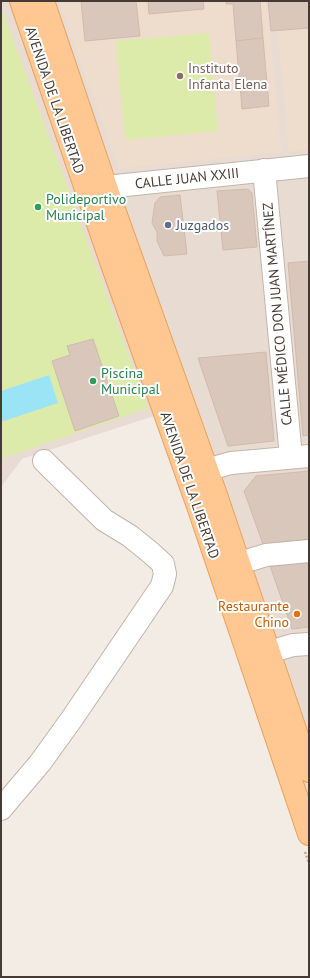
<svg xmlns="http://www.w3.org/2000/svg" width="310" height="978" font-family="'PT Sans',sans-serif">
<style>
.residential{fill:#e8dcd2}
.education{fill:#eeddcd}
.green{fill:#dcebaa}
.water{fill:#9be4f5}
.building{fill:#d9c7bc;stroke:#d1baac}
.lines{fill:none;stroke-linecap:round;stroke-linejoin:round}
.minor-casing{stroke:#c3b4a9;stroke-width:24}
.major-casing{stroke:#eca05a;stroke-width:24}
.path{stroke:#c2a996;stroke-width:2.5;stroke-dasharray:2 2;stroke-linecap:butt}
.minor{stroke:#fff;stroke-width:22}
.major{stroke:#ffc892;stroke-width:22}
.education-dot{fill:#8d6e63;stroke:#fff;stroke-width:1.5}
.leisure-dot{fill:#2e9e5b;stroke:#fff;stroke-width:1.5}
.service-dot{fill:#5c6f8a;stroke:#fff;stroke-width:1.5}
.food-dot{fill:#e8710a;stroke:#fff;stroke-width:1.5}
.labels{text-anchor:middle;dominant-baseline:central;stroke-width:4;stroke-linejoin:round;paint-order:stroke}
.education-label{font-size:14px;fill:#785e54;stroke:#fff;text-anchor:start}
.street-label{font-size:14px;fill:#463b34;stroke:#fff}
.leisure-label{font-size:14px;fill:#27864d;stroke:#fff;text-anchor:start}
.service-label{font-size:14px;fill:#4e5e75;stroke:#fff;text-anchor:start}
.food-label{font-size:14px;fill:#c56008;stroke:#fff;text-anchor:end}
</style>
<rect width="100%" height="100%" fill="#f3ece4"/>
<polygon class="residential" points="1,1 309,1 309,837 157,415 22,459 1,487"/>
<g class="education">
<polygon points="59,1 267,1 281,152 119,168"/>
<polygon points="309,28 309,149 289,151 278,31"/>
</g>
<g class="green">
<polygon points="1,6 148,408 1,459"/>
<polygon points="209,33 218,131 125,140 116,41"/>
</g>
<polygon class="water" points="49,375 58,403 1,422 1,391"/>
<g class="building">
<polygon points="81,1 136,1 140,36 85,41"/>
<polygon points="148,1 203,1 204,9 149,14"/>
<polygon points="226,1 260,1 263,38 236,41 233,4 226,4"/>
<polygon points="268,1 309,1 309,28 271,31"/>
<polygon points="263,38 269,106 242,109 236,41"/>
<polygon points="247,189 249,190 252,193 257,247 223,250 217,191"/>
<polygon points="180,195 187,254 164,256 157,241 157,232 152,223 155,203 160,197"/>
<polygon points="309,261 309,435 303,436 288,263"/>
<polygon points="93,339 119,416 75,431 52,361 70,355 67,346"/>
<polygon points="266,352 274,441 228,446 198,358"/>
<polygon points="309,471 309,539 263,544 244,491 256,476"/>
<polygon points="309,559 309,627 292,629 269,563"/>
</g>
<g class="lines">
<defs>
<g id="minor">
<polyline points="264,170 291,457"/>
<polyline points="89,192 106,187 309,166"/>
<polyline points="188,475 231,463 309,456"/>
<polyline points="240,563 266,555 309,551"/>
<polyline points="269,652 293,645 309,644"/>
<polyline points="1,809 40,763 71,720 162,586 165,574 163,564 151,553 130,536 104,520 44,461"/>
</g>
<g id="major">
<polyline points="21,1 114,270 198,506 309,834"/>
<polyline points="43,1 106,187 216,495 309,771"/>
</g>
</defs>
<use href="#minor" class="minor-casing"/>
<use href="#major" class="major-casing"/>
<polyline class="path" points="305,852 309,863"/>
<use href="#minor" class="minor"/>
<use href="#major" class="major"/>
</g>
<circle class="education-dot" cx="180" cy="76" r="4"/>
<g class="leisure-dot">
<circle cx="38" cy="207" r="4"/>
<circle cx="93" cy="381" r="4"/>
</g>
<circle class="service-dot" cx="168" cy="225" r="4"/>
<circle class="food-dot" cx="297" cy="614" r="4"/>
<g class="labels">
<g class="education-label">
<text x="188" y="68">Instituto<tspan x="188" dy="16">Infanta Elena</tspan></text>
</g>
<g class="street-label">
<text transform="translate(55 100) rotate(71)">AVENIDA DE LA LIBERTAD</text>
<text transform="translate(187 178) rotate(-6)">CALLE JUAN XXIII</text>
<text transform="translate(277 314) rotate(-95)">CALLE MÉDICO DON JUAN MARTÍNEZ</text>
<text transform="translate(190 485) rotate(71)">AVENIDA DE LA LIBERTAD</text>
</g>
<g class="leisure-label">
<text x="46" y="199">Polideportivo<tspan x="46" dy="16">Municipal</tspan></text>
<text x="101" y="373">Piscina<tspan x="101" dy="16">Municipal</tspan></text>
</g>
<g class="service-label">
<text x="176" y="225">Juzgados</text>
</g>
<g class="food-label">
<text x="289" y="606">Restaurante<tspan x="289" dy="16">Chino</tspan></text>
</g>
</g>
<rect width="310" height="978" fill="none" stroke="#463b34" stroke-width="4"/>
</svg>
